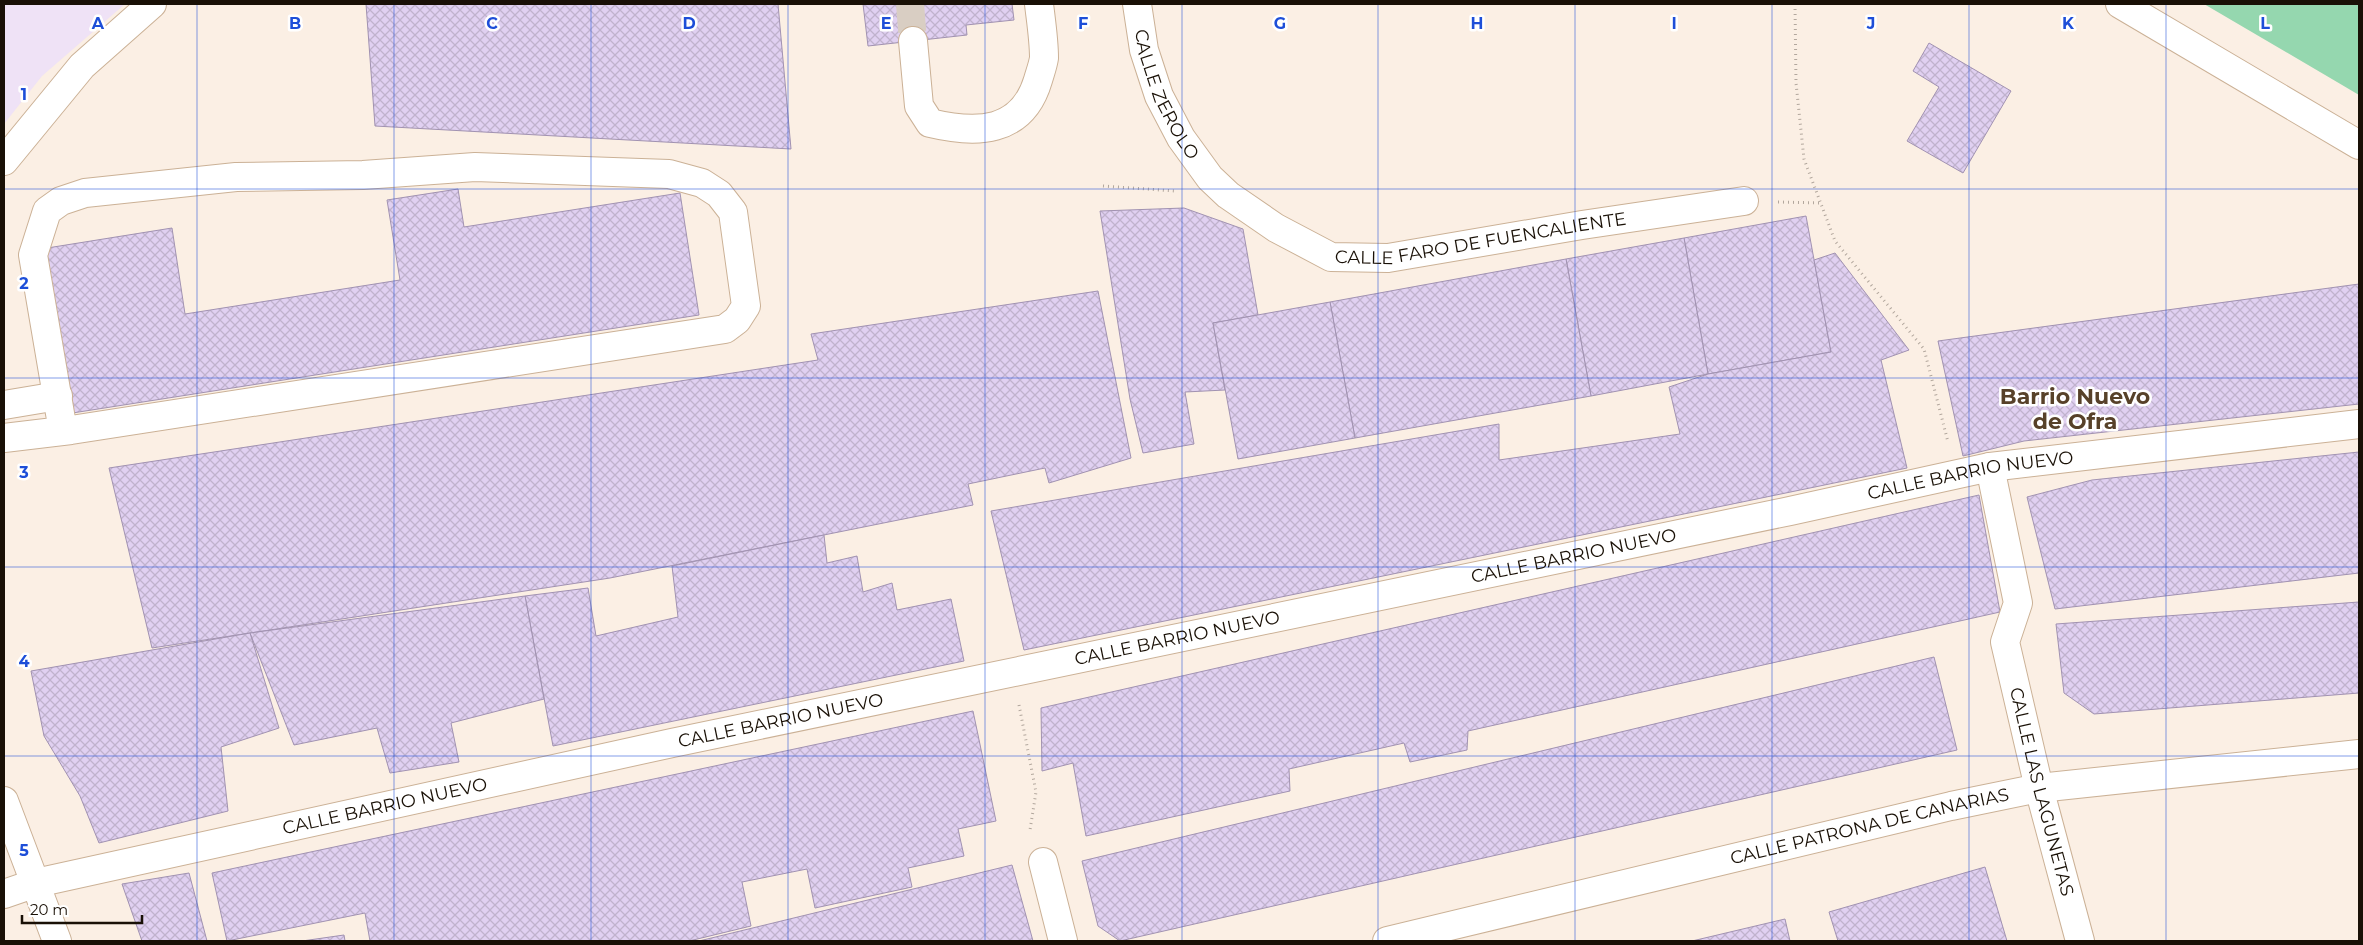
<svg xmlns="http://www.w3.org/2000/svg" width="2363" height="945" font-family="Montserrat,sans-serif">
<defs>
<pattern id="building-cross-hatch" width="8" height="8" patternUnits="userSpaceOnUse" patternTransform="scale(1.25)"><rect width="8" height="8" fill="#e0d0f1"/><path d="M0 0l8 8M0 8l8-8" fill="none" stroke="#c0b2cd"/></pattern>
</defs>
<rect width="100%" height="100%" fill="#fbefe4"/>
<path fill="#efe2f6" d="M 4,4 L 125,4 L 42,76 L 4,124 Z"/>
<path fill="#95d7af" d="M 2204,4 L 2359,4 L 2359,95 L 2337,82 Z"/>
<g fill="url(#building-cross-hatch)" stroke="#a192b1">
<path d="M 366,4 L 778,4 L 791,149 L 375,126 Z"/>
<path d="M 863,4 L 1012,4 L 1014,20 L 966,25 L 967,35 L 868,46 Z"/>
<path d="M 1929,43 L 2011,91 L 1963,173 L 1907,141 L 1939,87 L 1913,71 Z"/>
<path d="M 458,189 L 464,227 L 680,193 L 699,315 L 66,414 L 41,249 L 172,228 L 185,314 L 400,280 L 387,200 Z"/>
<path d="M 1184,208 L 1243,229 L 1258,315 L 1213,323 L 1225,390 L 1185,392 L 1194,444 L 1143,453 L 1130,399 L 1100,211 Z"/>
<path d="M 1806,216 L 1831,352 L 1708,374 L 1684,238 Z"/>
<path d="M 1684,238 L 1708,374 L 1591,396 L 1566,259 Z"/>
<path d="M 1835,253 L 1909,350 L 1881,360 L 1907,468 L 1024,650 L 991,511 L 1499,424 L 1499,460 L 1680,434 L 1669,387 L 1708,374 L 1831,352 L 1814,260 Z"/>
<path d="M 1566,259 L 1591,396 L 1355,438 L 1330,302 Z"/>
<path d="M 2359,284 L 2359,404 L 2024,441 L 1963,456 L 1938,341 Z"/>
<path d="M 1098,291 L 1131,458 L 1049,483 L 1045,468 L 968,484 L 973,505 L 610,578 L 152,648 L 109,468 L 818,360 L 811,334 Z"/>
<path d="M 1330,302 L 1355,438 L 1238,459 L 1213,323 Z"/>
<path d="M 2359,452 L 2359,573 L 2055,609 L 2027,497 L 2092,480 Z"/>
<path d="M 1979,495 L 2000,612 L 1468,731 L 1467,750 L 1410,762 L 1404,743 L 1289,769 L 1290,791 L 1086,836 L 1073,763 L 1042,771 L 1041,708 Z"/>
<path d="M 824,535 L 827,563 L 857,556 L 863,592 L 892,583 L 897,610 L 951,599 L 964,661 L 553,746 L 525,596 L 588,588 L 596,636 L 678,617 L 672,566 Z"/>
<path d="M 525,596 L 544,699 L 451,723 L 459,762 L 390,773 L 377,728 L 294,745 L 250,633 Z"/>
<path d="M 2359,602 L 2359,693 L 2094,714 L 2064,693 L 2056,624 Z"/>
<path d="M 250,633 L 279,728 L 221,747 L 228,811 L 99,843 L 80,796 L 44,736 L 31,671 Z"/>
<path d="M 1934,657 L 1957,750 L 1120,941 L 1098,926 L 1082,861 Z"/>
<path d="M 973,711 L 996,821 L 958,829 L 964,856 L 908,868 L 912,887 L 815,908 L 807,869 L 742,882 L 751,926 L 689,941 L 370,941 L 365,913 L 227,941 L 212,873 Z"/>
<path d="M 1012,865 L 1033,941 L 699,941 Z"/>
<path d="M 1985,867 L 2007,941 L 1838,941 L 1829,912 Z"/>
<path d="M 189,873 L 207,941 L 142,941 L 122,884 Z"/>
<path d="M 1785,919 L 1790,941 L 1692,941 Z"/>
<path d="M 344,935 L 345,941 L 302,941 Z"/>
</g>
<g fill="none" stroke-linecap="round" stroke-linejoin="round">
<path stroke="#d9cec3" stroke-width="28" stroke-dasharray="28 14" stroke-linecap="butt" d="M 910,4 L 913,41"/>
<g stroke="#cbb196" stroke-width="30">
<g id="minor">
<path id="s1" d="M 1137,4 L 1144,50 L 1159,96 L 1181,138 L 1210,178 L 1228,195 L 1276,228 L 1331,257 L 1388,258 L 1582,225 L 1744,201"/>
<path d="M 2120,4 L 2359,145"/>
<path d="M 913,41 L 919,106 L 930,123 C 976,134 1022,134 1038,80 C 1040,73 1043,65 1044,58 C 1044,40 1041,21 1039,4"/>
<path d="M 4,161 L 82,66 L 152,4"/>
<path d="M 4,405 L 58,396"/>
<path d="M 4,438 L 71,430 L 725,329 L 737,320 L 746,306 L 733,212 L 719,194 L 702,183 L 669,174 L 475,167 L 363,175 L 236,177 L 85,193 L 61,201 L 47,211 L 33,255 L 63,431"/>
<path id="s2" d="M 1990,467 L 2018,603 L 2005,642 L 2039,788 L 2080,941"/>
<path d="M 4,801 L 57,941"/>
<path d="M 1043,862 L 1063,941"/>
<path id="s3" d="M 4,894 L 36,883 L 672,743 L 1790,511 L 1990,467 L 2359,424"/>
<path id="s4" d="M 1387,941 L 1951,806 L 2039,788 L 2359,754"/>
</g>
</g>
<g stroke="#b2a79d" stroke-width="3" stroke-dasharray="1 4" stroke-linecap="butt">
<path d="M 1795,4 L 1796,83 L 1804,159 L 1835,241 L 1924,349 L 1948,442"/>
<path d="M 1103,186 L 1175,191"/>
<path d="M 1778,202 L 1820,203"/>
<path d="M 1019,705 L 1036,792 L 1030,830"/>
</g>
<use href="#minor" stroke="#fff" stroke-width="28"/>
</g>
<path fill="none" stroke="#1d4ed8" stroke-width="1" stroke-opacity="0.55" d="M 197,4 L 197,941M 394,4 L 394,941M 591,4 L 591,941M 788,4 L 788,941M 985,4 L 985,941M 1182,4 L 1182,941M 1378,4 L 1378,941M 1575,4 L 1575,941M 1772,4 L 1772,941M 1969,4 L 1969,941M 2166,4 L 2166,941M 4,189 L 2359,189M 4,378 L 2359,378M 4,567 L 2359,567M 4,756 L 2359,756"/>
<g text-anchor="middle" stroke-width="5" stroke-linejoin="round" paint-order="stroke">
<g font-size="18" fill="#191006" stroke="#fff">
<text dy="6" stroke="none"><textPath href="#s1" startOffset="96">CALLE ZEROLO</textPath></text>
<text dy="6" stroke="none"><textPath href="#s1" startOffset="488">CALLE FARO DE FUENCALIENTE</textPath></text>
<text dy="6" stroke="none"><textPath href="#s3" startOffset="2011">CALLE BARRIO NUEVO</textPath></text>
<text dy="6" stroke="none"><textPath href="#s3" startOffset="1606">CALLE BARRIO NUEVO</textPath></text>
<text dy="6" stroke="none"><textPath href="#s3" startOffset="1201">CALLE BARRIO NUEVO</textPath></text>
<text dy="6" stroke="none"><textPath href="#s3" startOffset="796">CALLE BARRIO NUEVO</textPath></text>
<text dy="6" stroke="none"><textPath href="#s2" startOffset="334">CALLE LAS LAGUNETAS</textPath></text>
<text dy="6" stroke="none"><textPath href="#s3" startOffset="391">CALLE BARRIO NUEVO</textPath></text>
<text dy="6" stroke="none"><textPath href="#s4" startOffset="496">CALLE PATRONA DE CANARIAS</textPath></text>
</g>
<g font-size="22" font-weight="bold" fill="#574129" stroke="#fff">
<text x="2075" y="404">Barrio Nuevo<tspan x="2075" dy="25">de Ofra</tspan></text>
</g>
</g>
<g font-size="16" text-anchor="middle" font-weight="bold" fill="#1d4ed8" stroke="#fff" stroke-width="5" stroke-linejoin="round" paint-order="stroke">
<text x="98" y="29">A</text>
<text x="295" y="29">B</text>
<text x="492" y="29">C</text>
<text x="689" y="29">D</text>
<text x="886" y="29">E</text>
<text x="1083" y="29">F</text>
<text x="1280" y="29">G</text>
<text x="1477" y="29">H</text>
<text x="1674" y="29">I</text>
<text x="1871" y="29">J</text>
<text x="2068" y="29">K</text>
<text x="2265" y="29">L</text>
<text x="24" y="100">1</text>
<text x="24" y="289">2</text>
<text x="24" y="478">3</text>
<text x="24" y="667">4</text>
<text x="24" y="856">5</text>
</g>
<rect width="2363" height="945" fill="none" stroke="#191006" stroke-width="10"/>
<path d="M22 915v8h120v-8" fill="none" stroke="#191006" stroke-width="2.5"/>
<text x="30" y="915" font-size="15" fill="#191006" stroke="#ffffff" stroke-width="4" paint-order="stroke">20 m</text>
</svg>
